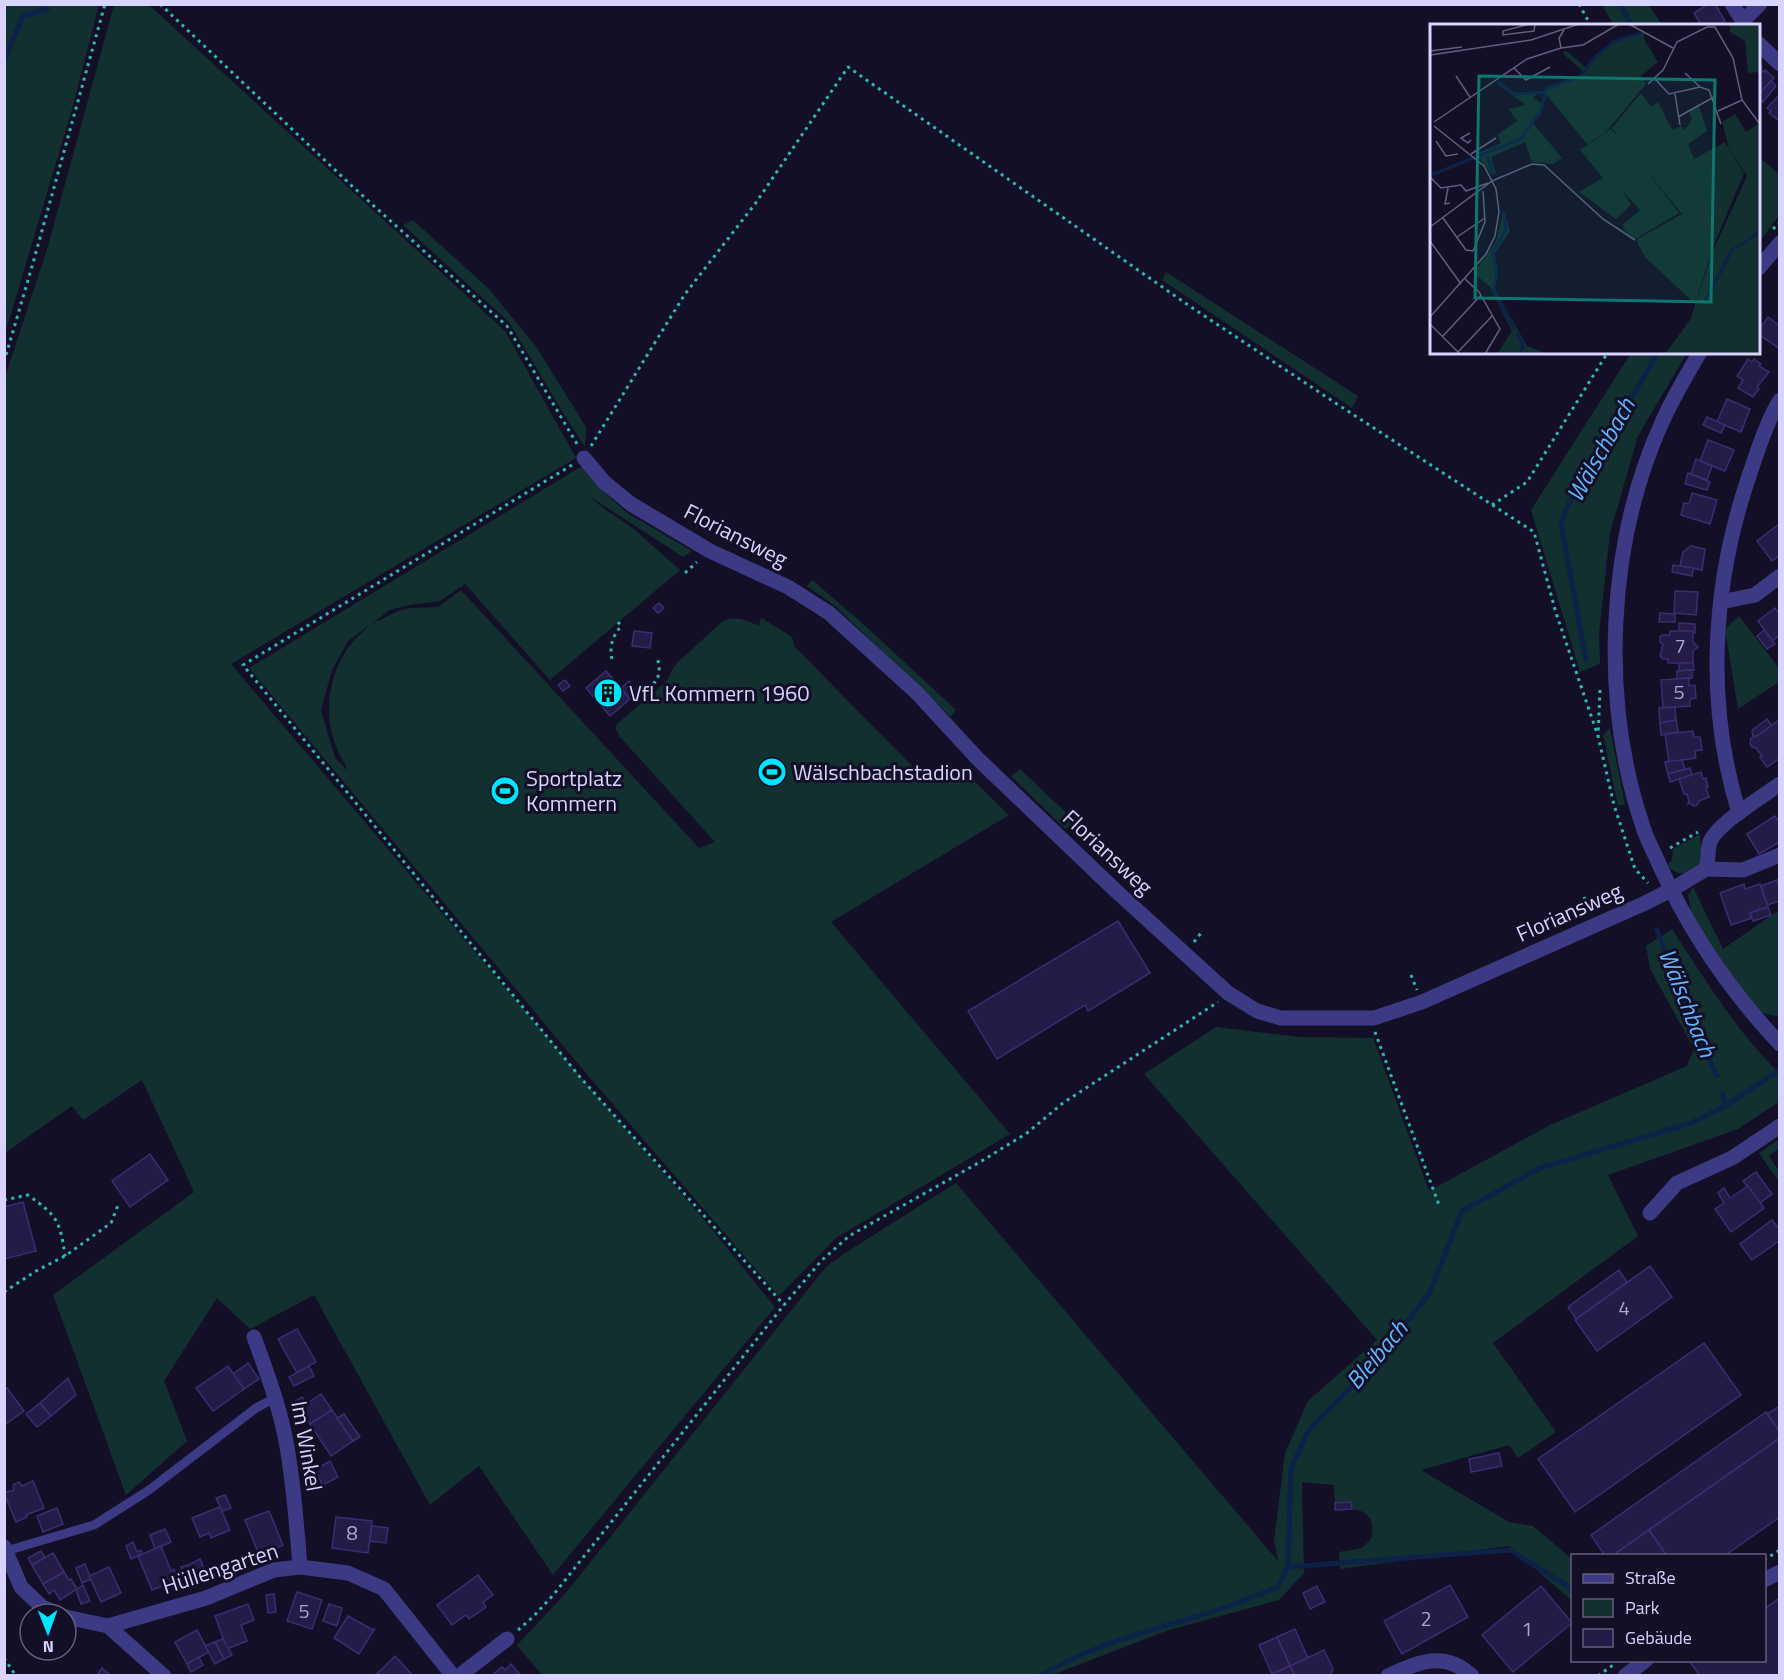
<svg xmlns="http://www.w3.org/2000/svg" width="1784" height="1680" font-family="'Titillium Web',sans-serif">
<rect width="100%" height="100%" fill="#130f26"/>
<g fill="#12302f" fill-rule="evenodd">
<path d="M 4,5 L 99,5 L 72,109 L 5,334 Z"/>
<path d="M 114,5 L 149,5 L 505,331 L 576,458 L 231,664 L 598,1097 L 701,1216 L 775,1307 L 553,1575 L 479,1466 L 430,1505 L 314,1295 L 250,1329 L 217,1298 L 164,1381 L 187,1441 L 126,1495 L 53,1295 L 194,1192 L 142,1080 L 83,1120 L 72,1106 L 5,1153 L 5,377 L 48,246 Z"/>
<path d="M 1602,5 L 1649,5 L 1662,25 L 1614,25 Z"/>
<path d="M 1759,157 L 1779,174 L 1779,216 L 1759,242 Z"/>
<path d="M 413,220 L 488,288 L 535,345 L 586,427 L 585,447 L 568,421 L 509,322 L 403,225 Z"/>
<path d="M 1166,272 L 1358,396 L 1352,408 L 1162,280 Z"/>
<path d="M 1631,353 L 1687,353 L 1638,436 L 1610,533 L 1599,633 L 1600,664 L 1580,672 L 1531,510 Z"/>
<path d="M 582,466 L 604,492 L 626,512 L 692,551 L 683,557 L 589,496 L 603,508 L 635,530 L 680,570 L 550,680 L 465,584 L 440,601 L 410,605 L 389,610 L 372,624 L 398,611 L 410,608 L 438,607 L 461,590 L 699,848 L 715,842 L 620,737 L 616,729 L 616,725 L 667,681 L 673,668 L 679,661 L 722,622 C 734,615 746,620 759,626 L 761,618 L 791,636 L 795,647 L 921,775 L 971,778 L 1009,815 L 831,922 L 1010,1134 L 836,1238 L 779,1296 L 584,1071 L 249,668 ZM 368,626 C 361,634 352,641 346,651 C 329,677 324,712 334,741 C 337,752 344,761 348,771 L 335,758 L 321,710 L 332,670 L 348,641 Z"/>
<path d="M 812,580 L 860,621 L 956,710 L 951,717 L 835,606 L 807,586 Z"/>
<path d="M 1739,616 L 1779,668 L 1779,682 L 1738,709 L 1725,629 Z"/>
<path d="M 1610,728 L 1625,804 L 1618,806 L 1603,735 Z"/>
<path d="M 1020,769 L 1077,823 L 1065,829 L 1011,776 Z"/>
<path d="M 1700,834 L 1702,862 L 1699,866 L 1685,873 L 1678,873 L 1669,868 L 1668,864 L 1672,860 L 1673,849 Z"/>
<path d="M 1693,887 L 1723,949 L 1779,910 L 1779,1017 L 1759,1012 L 1743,994 L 1705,937 L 1691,911 L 1688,895 Z"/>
<path d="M 1672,929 C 1705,979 1736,1031 1779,1073 L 1779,1102 L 1738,1129 L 1608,1175 L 1638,1236 L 1493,1343 L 1556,1432 L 1518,1458 L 1509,1445 L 1421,1470 L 1509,1522 L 1533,1526 L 1572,1559 L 1572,1601 L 1509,1546 L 1340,1569 L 1339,1552 L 1362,1548 L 1371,1539 C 1375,1522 1370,1511 1352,1509 L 1351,1502 L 1335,1503 L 1334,1485 L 1302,1482 L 1304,1573 L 1279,1600 L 1169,1630 L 1052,1675 L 542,1675 L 517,1645 L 564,1595 L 826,1267 L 845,1253 L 956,1183 L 1278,1561 L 1274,1541 L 1285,1453 L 1308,1401 L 1377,1340 L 1144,1074 L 1216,1027 L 1300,1037 L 1373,1038 L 1429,1191 L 1550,1125 L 1687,1066 L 1694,1049 L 1650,969 L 1646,946 Z"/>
<path d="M 1779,1139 L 1779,1149 L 1769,1156 L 1779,1171 L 1779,1182 L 1759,1153 Z"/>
</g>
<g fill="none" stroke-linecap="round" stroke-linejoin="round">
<g stroke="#0c2248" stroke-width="5">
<path d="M 1620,4 L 1632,26"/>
<path d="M 4,60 L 23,16 L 47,9"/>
<path d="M 1586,659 L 1561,524 C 1572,490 1591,462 1610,431 C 1627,405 1643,379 1658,352"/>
<path d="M 1657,930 L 1682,999 L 1717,1076"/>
<path d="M 1723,1094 L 1725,1106"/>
<path d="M 1288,1567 L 1510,1550 L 1572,1589"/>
<path d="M 1040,1676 C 1092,1644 1150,1631 1208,1613 C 1231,1606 1254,1596 1277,1588 L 1288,1567 L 1291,1469 L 1308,1431 L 1369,1369 L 1429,1294 L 1462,1211 L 1540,1168 L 1691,1123 L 1725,1106 L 1780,1070"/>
</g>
</g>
<g fill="#241b47" stroke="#3b2d73" stroke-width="1.5">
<path d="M 1708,4 L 1715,4 L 1725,21 L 1717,26 L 1702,26 L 1694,13 Z"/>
<path d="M 1758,64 L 1762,67 L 1761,69 L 1764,72 L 1765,70 L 1774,78 L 1758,95 Z"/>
<path d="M 1771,81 L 1776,86 L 1763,102 L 1758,98 L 1758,95 Z"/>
<path d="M 1780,94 L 1780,121 L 1779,121 L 1769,113 L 1771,111 L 1767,108 Z"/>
<path d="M 1768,317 L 1780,326 L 1780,349 L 1758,334 L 1758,331 Z"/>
<path d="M 1748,359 L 1752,362 L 1754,359 L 1761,364 L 1759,366 L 1769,372 L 1757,387 L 1759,389 L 1753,397 L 1738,388 L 1743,380 L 1737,376 Z"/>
<path d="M 1727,399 L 1750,409 L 1741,432 L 1717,422 Z"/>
<path d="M 1707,417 L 1725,425 L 1721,433 L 1703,425 Z"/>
<path d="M 1708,440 L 1734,450 L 1725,471 L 1700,461 Z"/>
<path d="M 1696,459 L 1712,466 L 1707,480 L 1691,474 Z"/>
<path d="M 1688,473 L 1710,482 L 1707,490 L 1685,484 Z"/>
<path d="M 1692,493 L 1717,500 L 1710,524 L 1681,515 L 1684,503 L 1689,504 Z"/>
<path d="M 1778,525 L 1780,527 L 1780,555 L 1772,561 L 1757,541 Z"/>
<path d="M 1691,546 L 1705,549 L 1702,570 L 1680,566 L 1683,552 Z"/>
<path d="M 1673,565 L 1693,568 L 1692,576 L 1672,572 Z"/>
<path d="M 1675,591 L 1698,592 L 1696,615 L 1674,613 Z"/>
<path d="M 659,603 L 664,608 L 658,613 L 653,608 Z"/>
<path d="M 1775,608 L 1780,614 L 1780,635 L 1772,641 L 1758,621 Z"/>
<path d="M 1660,613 L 1675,614 L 1675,622 L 1659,622 Z"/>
<path d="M 1679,623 L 1695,624 L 1695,633 L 1679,631 Z"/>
<path d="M 1764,630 L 1775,644 L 1767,649 L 1757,636 Z"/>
<path d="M 634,631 L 652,633 L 650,648 L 632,646 Z"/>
<path d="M 1670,631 L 1693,631 L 1693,642 L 1698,647 L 1693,651 L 1693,663 L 1668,663 L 1668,659 L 1663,659 L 1660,656 L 1663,644 L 1660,642 L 1660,637 L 1663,635 L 1670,635 Z"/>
<path d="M 1693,661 L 1694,670 L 1679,671 L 1679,663 L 1693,663 Z"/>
<path d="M 1692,670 L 1692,678 L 1677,679 L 1677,671 Z"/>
<path d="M 606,671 L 630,699 L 610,716 L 586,688 Z"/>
<path d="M 1689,678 L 1689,686 L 1695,685 L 1696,698 L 1690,699 L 1690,706 L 1663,708 L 1661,680 Z"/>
<path d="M 565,680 L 570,686 L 563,691 L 558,685 Z"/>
<path d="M 629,681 L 638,692 L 630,699 L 621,688 Z"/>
<path d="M 1675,707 L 1676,720 L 1660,723 L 1659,708 Z"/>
<path d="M 1767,719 L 1772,726 L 1757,736 L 1753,736 L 1752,730 Z"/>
<path d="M 1676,720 L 1678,732 L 1661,735 L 1660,723 Z"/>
<path d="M 1779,720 L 1780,758 L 1767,767 L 1760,757 L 1762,756 L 1756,748 L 1752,747 L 1750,744 L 1751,738 L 1757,736 Z"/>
<path d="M 1693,731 L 1694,737 L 1700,737 L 1702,750 L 1695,751 L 1696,758 L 1669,762 L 1665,734 Z"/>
<path d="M 1682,760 L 1685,769 L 1668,774 L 1665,762 Z"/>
<path d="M 1690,768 L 1692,775 L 1670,782 L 1668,774 Z"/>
<path d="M 1701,772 L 1703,779 L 1706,778 L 1708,787 L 1706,788 L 1709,797 L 1699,801 L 1697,805 L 1693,806 L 1690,803 L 1687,804 L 1689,802 L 1687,794 L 1684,794 L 1679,779 Z"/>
<path d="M 1775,816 L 1780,823 L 1780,842 L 1759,854 L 1747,834 Z"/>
<path d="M 1777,880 L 1780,889 L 1780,901 L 1767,905 L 1761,886 Z"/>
<path d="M 1744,884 L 1745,889 L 1760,884 L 1768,907 L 1750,913 L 1752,918 L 1731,925 L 1720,893 Z"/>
<path d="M 1768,907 L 1771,915 L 1753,921 L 1750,913 Z"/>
<path d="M 1118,921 L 1150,973 L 1088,1011 L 1085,1005 L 997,1059 L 968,1011 Z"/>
<path d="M 150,1154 L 168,1180 L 130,1207 L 112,1181 Z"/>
<path d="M 1756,1172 L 1772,1194 L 1760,1203 L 1743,1181 Z"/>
<path d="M 1748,1186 L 1764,1208 L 1731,1232 L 1715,1209 L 1724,1203 L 1718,1193 L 1724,1188 L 1730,1198 Z"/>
<path d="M 23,1202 L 36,1251 L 4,1259 L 4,1207 Z"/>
<path d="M 1772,1220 L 1780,1230 L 1780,1240 L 1752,1260 L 1740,1244 Z"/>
<path d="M 1650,1266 L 1672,1297 L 1597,1351 L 1575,1320 Z"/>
<path d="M 1619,1270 L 1627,1282 L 1576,1319 L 1568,1307 Z"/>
<path d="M 297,1329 L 316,1362 L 297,1373 L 278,1339 Z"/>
<path d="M 1704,1343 L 1741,1395 L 1575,1512 L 1538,1459 Z"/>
<path d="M 248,1363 L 259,1379 L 244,1389 L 233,1374 Z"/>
<path d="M 228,1366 L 244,1389 L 213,1411 L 196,1388 Z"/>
<path d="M 309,1366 L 314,1376 L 294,1386 L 289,1377 Z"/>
<path d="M 68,1378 L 76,1395 L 51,1416 L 40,1403 Z"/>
<path d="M 7,1388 L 24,1411 L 4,1425 L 4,1389 Z"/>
<path d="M 321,1394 L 332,1410 L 310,1424 L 306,1418 L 302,1421 L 296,1411 Z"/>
<path d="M 302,1397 L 307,1404 L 296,1411 L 291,1404 Z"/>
<path d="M 40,1403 L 51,1416 L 37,1427 L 26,1414 Z"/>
<path d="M 1780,1406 L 1780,1432 L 1767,1414 Z"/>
<path d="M 332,1410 L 353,1441 L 331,1456 L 310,1424 Z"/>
<path d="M 1766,1412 L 1780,1432 L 1780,1438 L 1616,1553 L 1613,1556 L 1605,1556 L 1591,1535 Z"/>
<path d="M 344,1414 L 360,1437 L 353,1441 L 337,1418 Z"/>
<path d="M 1780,1438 L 1780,1517 L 1724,1556 L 1667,1556 L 1649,1530 Z"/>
<path d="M 1499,1453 L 1502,1466 L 1471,1472 L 1469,1459 Z"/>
<path d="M 330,1461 L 338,1477 L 323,1485 L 314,1470 Z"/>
<path d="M 33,1481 L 44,1508 L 26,1515 L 27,1517 L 16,1522 L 4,1493 L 14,1490 L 13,1485 L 19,1482 L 22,1486 Z"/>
<path d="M 225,1495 L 231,1508 L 222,1511 L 216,1498 Z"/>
<path d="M 1351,1502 L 1352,1509 L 1335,1510 L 1335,1503 Z"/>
<path d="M 220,1507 L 230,1530 L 211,1538 L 209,1533 L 200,1537 L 192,1518 Z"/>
<path d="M 57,1508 L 63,1524 L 43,1532 L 37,1516 Z"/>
<path d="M 269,1511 L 283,1545 L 259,1555 L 245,1520 Z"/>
<path d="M 336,1517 L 372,1521 L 368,1553 L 332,1548 Z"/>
<path d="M 372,1526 L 388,1528 L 386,1543 L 370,1541 Z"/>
<path d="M 165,1529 L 171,1542 L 155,1549 L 150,1535 Z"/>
<path d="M 1649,1530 L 1667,1556 L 1618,1556 L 1616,1553 Z"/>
<path d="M 133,1542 L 137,1552 L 141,1550 L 142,1554 L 131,1559 L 126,1546 Z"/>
<path d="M 161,1546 L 171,1571 L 174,1569 L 178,1580 L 152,1590 L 138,1556 Z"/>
<path d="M 41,1551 L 45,1557 L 32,1565 L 28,1558 Z"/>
<path d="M 53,1553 L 64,1572 L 43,1584 L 32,1565 Z"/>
<path d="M 200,1559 L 208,1578 L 195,1583 L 188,1565 Z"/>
<path d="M 85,1564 L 91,1579 L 82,1583 L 76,1568 Z"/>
<path d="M 188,1565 L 195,1583 L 189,1586 L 181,1567 Z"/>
<path d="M 109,1567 L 121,1593 L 101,1602 L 89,1576 Z"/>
<path d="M 64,1572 L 69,1580 L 71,1579 L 77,1589 L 60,1600 L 54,1590 L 49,1594 L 43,1584 Z"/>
<path d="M 478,1575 L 493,1595 L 483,1602 L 486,1607 L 469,1619 L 466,1615 L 452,1625 L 437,1605 Z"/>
<path d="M 83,1585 L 90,1601 L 81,1604 L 76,1590 Z"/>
<path d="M 1450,1585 L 1468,1617 L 1402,1654 L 1384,1621 Z"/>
<path d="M 1317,1586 L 1325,1602 L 1310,1609 L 1303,1593 Z"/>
<path d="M 1541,1586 L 1572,1623 L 1513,1672 L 1482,1635 Z"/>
<path d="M 297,1592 L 322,1600 L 312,1629 L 287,1621 Z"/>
<path d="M 274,1594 L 276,1612 L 268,1613 L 266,1595 Z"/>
<path d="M 1780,1598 L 1780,1673 L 1776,1676 L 1700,1676 L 1690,1662 L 1691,1660 L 1764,1660 L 1764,1609 Z"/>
<path d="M 248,1604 L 254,1620 L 241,1625 L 247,1641 L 227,1649 L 215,1616 Z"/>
<path d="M 329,1604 L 342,1608 L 337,1626 L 323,1621 Z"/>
<path d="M 348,1616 L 373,1630 L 375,1628 L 359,1654 L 334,1638 Z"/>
<path d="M 1295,1629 L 1308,1658 L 1290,1666 L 1277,1637 Z"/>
<path d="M 197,1630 L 209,1652 L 187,1664 L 175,1642 Z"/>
<path d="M 1277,1637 L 1290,1666 L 1272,1674 L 1259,1645 Z"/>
<path d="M 223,1639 L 232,1655 L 224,1659 L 215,1642 Z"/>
<path d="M 215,1642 L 224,1659 L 215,1664 L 205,1646 Z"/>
<path d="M 1324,1650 L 1333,1669 L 1330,1676 L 1295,1676 L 1290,1666 Z"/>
<path d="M 395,1656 L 413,1676 L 375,1676 Z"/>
<path d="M 199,1657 L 203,1665 L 191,1672 L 187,1664 Z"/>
<path d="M 511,1664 L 521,1676 L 491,1676 L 502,1667 L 505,1670 Z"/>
<path d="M 1290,1666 L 1295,1676 L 1269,1676 L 1272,1674 Z"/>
<path d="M 102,1668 L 111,1676 L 96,1676 Z"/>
</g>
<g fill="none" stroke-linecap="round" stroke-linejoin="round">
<g stroke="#2fb8b0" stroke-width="3" stroke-dasharray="3 4.5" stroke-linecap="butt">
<path d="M 160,4 L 353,187 L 507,326 L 577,444"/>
<path d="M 1579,4 L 1591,26"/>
<path d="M 1773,229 L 1780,222"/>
<path d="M 4,362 L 33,263 L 105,4"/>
<path d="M 591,446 L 685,294 L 755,204 L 848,67 L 1188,305 L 1340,406 L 1534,532 L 1556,613 L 1598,736"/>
<path d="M 572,465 L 243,665 L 580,1077 L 784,1305"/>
<path d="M 1492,505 L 1527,482 L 1608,352"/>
<path d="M 685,573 L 697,562"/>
<path d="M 612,659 C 609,646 613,636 621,626 L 618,622"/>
<path d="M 1600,690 L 1598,736 L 1614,805 L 1635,869 L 1648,883"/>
<path d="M 636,698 C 653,685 664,680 657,657"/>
<path d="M 1670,848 L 1698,832"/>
<path d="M 1584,897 L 1590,911"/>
<path d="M 1194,942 L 1201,933"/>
<path d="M 1411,975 L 1417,990"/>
<path d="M 1375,1032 L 1439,1205"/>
<path d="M 4,1200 L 28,1195 C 57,1216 60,1220 65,1256"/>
<path d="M 4,1292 L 36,1271 L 65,1256 L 111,1223 L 118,1205"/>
<path d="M 1764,1560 L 1780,1550"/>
<path d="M 518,1630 L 534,1616 L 554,1594 L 784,1305 L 822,1260 L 849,1236 L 980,1162 L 1027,1133 L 1063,1103 L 1218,1002"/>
<path d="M 4,1658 L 16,1676"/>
<path d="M 1598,1676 L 1613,1665"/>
</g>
<path stroke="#3d3a85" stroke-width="9" d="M 6,1551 L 94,1525 L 149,1490 L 256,1408 L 275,1398"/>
<g stroke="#3d3a85" stroke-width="15">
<path d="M 1732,4 L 1746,26"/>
<path d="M 1743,21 L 1760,4"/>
<path d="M 1758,43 L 1780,64"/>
<path d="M 584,458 L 604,482 L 631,504 L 710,551 L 788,587 L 829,613 L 917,693 L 978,759 L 1115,890 L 1228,993 L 1257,1011 L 1281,1018 L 1374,1018 L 1422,1002 L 1643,904 L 1671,890 L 1706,869 C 1709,860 1707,850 1710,842 C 1717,824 1763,796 1780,784"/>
<path d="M 1721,602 L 1755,595 L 1780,576"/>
<path d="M 1739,813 C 1705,703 1712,585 1749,476 C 1758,450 1766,423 1780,400"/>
<path d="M 1706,869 L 1743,870 L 1780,855"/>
<path d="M 1650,1213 L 1677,1183 L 1732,1158 L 1780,1126"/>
<path d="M 254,1337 C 267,1373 281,1410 287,1447 C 294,1487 297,1527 300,1567"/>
<path d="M 4,1547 L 21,1587 L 42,1607 L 59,1614"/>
<path d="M 66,1617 L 108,1626 L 206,1598 L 274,1570 L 300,1567 L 348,1573 L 384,1589 L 453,1676"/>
<path d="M 108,1626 L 164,1676"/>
<path d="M 459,1676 L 507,1639"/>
<path d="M 1388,1676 C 1417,1662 1445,1650 1472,1676"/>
</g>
<g stroke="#3d3a85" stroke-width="15">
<path d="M 1758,269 L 1780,243"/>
<path d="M 1700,352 C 1687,374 1674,396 1663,420 C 1607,542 1600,700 1643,827 C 1647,840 1654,852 1659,864 C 1689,931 1730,991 1780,1044"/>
<path d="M 1764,1580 L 1780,1572"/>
<path d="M 1625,1676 L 1646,1660"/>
</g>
</g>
<defs>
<g id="building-disc" transform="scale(1.5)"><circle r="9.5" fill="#00e5ff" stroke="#130f26"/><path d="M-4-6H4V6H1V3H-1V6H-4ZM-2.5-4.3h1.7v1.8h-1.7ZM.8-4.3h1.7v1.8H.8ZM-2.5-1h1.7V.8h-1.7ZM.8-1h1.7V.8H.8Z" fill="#111"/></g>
<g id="stadium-disc" transform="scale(1.5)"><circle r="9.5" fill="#00e5ff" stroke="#130f26"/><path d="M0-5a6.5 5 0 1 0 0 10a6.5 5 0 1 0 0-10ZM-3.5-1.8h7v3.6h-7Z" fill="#111"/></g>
</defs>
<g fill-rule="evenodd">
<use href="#building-disc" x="608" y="693"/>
<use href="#stadium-disc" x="772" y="772"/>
<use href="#stadium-disc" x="505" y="791"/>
</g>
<g text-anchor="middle" stroke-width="6" stroke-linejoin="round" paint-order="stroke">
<g font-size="20" fill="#aca6d1">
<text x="1680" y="653">7</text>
<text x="1679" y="699">5</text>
<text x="1624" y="1315">4</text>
<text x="352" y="1540">8</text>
<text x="304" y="1618">5</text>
<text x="1426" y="1626">2</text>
<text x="1527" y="1636">1</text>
</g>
<g font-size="22" fill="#d9d4ff" stroke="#130f26">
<text transform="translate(736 535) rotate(27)" y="8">Floriansweg</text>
<text transform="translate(1108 852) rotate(43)" y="8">Floriansweg</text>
<text transform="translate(1569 912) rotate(-24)" y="8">Floriansweg</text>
<text transform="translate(307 1446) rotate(80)" y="8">Im Winkel</text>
<text transform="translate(220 1568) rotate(-18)" y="8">Hüllengarten</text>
</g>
<g font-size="22" fill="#d9d4ff" stroke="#130f26" text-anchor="start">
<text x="629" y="701">VfL Kommern 1960</text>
<text x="793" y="780">Wälschbachstadion</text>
<text x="526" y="786">Sportplatz<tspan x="526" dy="25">Kommern</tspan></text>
</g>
<g font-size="24" font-style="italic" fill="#62b6ff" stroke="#130f26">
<text transform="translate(1601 450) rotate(-61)" y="8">Wälschbach</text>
<text transform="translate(1687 1003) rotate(68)" y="8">Wälschbach</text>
<text transform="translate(1377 1355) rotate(-50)" y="8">Bleibach</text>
</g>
</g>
<g transform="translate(1430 24)">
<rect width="330" height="330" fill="#130f26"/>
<path d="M 300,0 L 330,0 L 330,48 L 318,49 L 315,17 L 300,8 ZM 214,8 L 214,15 L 228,38 L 211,52 L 216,60 L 175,109 L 157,120 L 116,70 L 111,90 L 102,98 L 132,134 L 123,140 L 102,138 L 95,118 L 61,133 L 66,149 L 62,151 L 46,130 L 71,119 L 67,111 L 87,97 L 79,85 L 96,81 L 66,59 L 70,57 L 85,70 L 108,68 L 103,74 L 112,79 L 116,64 L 147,54 L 153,47 L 132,29 L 137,27 L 155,43 L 182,17 ZM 211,69 L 221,83 L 228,78 L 242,106 L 251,102 L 255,106 L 262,95 L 259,87 L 268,80 L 277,107 L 258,120 L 264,135 L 295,118 L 314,149 L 283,223 L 265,280 L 215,233 L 206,216 L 252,190 L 212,141 L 249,189 L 205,215 L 191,204 L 196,205 L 192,201 L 210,186 L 191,165 L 201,181 L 186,195 L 149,168 L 173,154 L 150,126 L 181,105 L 190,115 L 182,104 ZM 305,90 L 316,108 L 330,99 L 330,330 L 235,330 L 260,296 L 283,227 L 317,152 L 299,124 L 292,98 ZM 74,186 L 80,207 L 65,229 L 65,265 L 97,322 L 118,330 L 67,330 L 82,307 L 60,263 L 44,249 L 66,217 Z" fill="#12302f"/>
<path fill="none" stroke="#0c2248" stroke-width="3" d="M 68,59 L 85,70 L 114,68M 57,132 L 64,151M 1,151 L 91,115 L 111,86 L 116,65 L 151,52 L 164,34 L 184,17 L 212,9M 73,187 L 76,205 L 63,228 L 67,251 L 63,265 L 85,305M 275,277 L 302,226 L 330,208M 87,309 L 93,322 L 89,330"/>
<path fill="none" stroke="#625e7d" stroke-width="1.5" d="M 100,0 L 73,7 L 73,11 L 104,7 L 105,0M 199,0 L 243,24M 131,24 L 153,21 L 189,0M 131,24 L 129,14 L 134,6M 0,27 L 32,23M 0,31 L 101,16 L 149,0M 84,44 L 96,56 L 120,43M 255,49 L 270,63M 26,52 L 40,73M 225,55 L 239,70 L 270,63 L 279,66 L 291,100M 218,60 L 233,46 L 247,18 L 277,3 L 285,3 L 303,34 L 312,76 L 329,99M 245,70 L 250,101M 288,87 L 312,76M 248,93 L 284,73M 4,98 L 97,35 L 131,24M 40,109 L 31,114 L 38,119 L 41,116M 6,117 L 16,132 L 28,130M 41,130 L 66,114M 0,153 L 11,164 L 31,161 L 36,167 L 58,159M 18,164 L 15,180 L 20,179M 13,194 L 36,226 L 43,227 L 55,198 L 53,167M 0,203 L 62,157 L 102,140 L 114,141 L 173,195 L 205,216M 27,213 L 55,194M 0,217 L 31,260M 35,255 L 49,268 L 70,305 L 55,330M 0,293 L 56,230 L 65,212 L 69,188 L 66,165 L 54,142 L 4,102M 0,300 L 30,330M 13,312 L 51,271M 28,328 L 63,291"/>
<path fill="#0f766e" fill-opacity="0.15" stroke="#0f766e" stroke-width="3" d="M 49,52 L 285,56 L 281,278 L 45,274 Z"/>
<rect width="330" height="330" fill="none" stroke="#d9d4ff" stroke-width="3"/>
</g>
<rect width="1784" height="1680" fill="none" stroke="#d9d4ff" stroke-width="12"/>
<rect x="1571" y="1554" width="195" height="108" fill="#130f26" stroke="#625e7d" stroke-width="1.5"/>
<rect x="1583" y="1574" width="30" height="9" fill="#3d3a85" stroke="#625e7d" stroke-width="1.5"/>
<text x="1625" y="1584" font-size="18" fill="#d9d4ff">Straße</text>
<rect x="1583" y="1599" width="30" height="18" fill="#12302f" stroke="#625e7d" stroke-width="1.5"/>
<text x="1625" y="1614" font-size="18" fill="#d9d4ff">Park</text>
<rect x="1583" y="1629" width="30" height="18" fill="#241b47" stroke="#625e7d" stroke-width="1.5"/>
<text x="1625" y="1644" font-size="18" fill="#d9d4ff">Gebäude</text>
<g transform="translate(48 1632) rotate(179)"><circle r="28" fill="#130f26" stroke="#625e7d" stroke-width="1.5"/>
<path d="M0-4.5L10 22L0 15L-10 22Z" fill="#00e5ff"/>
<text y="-9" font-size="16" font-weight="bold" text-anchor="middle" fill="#d9d4ff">N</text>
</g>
</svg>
